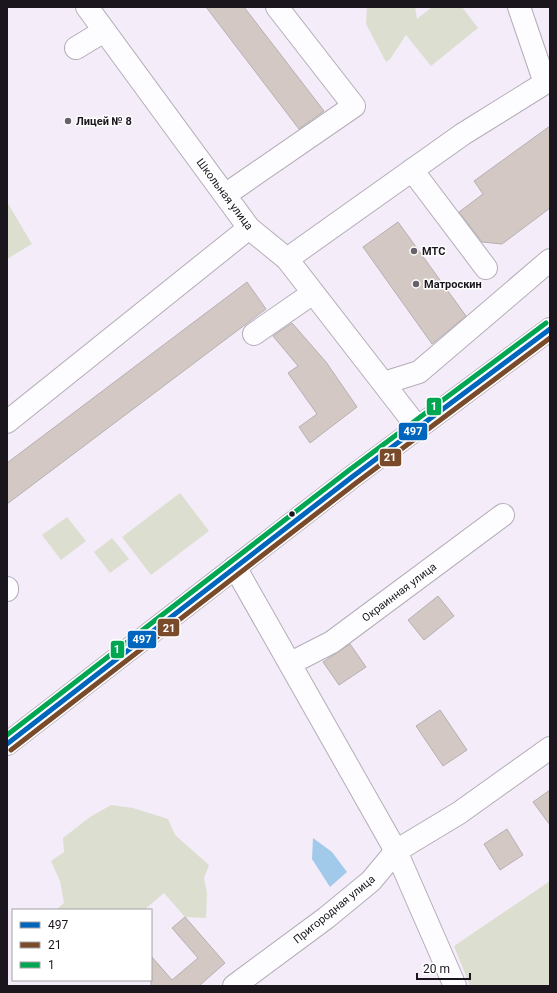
<svg xmlns="http://www.w3.org/2000/svg" width="557" height="993" font-family="Roboto,sans-serif">
<rect width="100%" height="100%" fill="#f4ecf9"/>
<g fill="#dcdfcf">
<path d="M 367,7 L 415,7 L 417,19 L 432,7 L 462,7 L 478,28 L 431,66 L 406,35 L 390,59 L 386,62 L 366,24 Z"/>
<path d="M 7,202 L 32,244 L 7,259 Z"/>
<path d="M 180,493 L 209,531 L 151,575 L 122,537 Z"/>
<path d="M 67,517 L 86,541 L 61,560 L 42,535 Z"/>
<path d="M 112,538 L 129,559 L 110,573 L 94,552 Z"/>
<path d="M 111,805 L 133,808 L 168,819 L 175,835 L 209,865 L 204,878 L 207,893 L 206,918 L 185,917 L 164,893 L 144,910 L 56,910 L 64,903 L 60,881 L 51,861 L 64,852 L 63,838 L 90,817 Z"/>
<path d="M 550,881 L 550,986 L 470,986 L 454,946 Z"/>
</g>
<path fill="#a1caea" d="M 313,838 L 332,852 L 347,872 L 330,887 L 312,859 Z"/>
<g fill="#d3c8c3" stroke="#b6b0b1">
<path d="M 206,7 L 244,7 L 324,111 L 299,129 Z"/>
<path d="M 550,126 L 550,208 L 502,244 L 482,242 L 459,212 L 483,194 L 474,181 Z"/>
<path d="M 398,222 L 466,316 L 432,344 L 363,247 Z"/>
<path d="M 247,282 L 266,309 L 7,504 L 7,463 Z"/>
<path d="M 292,323 L 326,362 L 357,407 L 310,443 L 299,427 L 317,414 L 288,373 L 298,366 L 273,336 Z"/>
<path d="M 438,596 L 454,616 L 424,640 L 408,620 Z"/>
<path d="M 350,644 L 366,667 L 339,685 L 323,662 Z"/>
<path d="M 440,710 L 467,750 L 443,766 L 416,726 Z"/>
<path d="M 550,790 L 550,825 L 533,802 Z"/>
<path d="M 507,829 L 523,855 L 500,870 L 484,844 Z"/>
<path d="M 185,917 L 225,963 L 199,986 L 151,986 L 151,956 L 172,980 L 198,958 L 172,928 Z"/>
</g>
<g fill="none" stroke-linecap="round" stroke-linejoin="round">
<g stroke="#b4adb8" stroke-width="24">
<g id="minor">
<path d="M 87,7 L 249,228 L 287,259 L 418,428"/>
<path d="M 76,48 L 104,31"/>
<path d="M 412,170 L 486,268"/>
<path d="M 225,195 L 354,106 L 277,7"/>
<path d="M 287,259 L 463,134 L 545,83 L 519,7"/>
<path d="M 254,334 L 313,293"/>
<path d="M 384,383 L 419,372 L 550,260"/>
<path d="M 7,422 L 249,228"/>
<path d="M 235,567 L 396,851 L 455,986"/>
<path d="M 7,588 L 7,590"/>
<path d="M 291,663 L 332,642 L 503,515"/>
<path d="M 234,986 L 326,918 L 371,881 L 396,851 L 459,813 L 550,748"/>
</g>
</g>
<g stroke="#b4adb8" stroke-width="24">
<path id="major" d="M 7,744 L 352,477 L 550,329"/>
</g>
<use href="#minor" stroke="#fdfcfe" stroke-width="22"/>
<use href="#major" stroke="#fdfcfe" stroke-width="22"/>
<g stroke="#fff" stroke-width="8">
<path id="bus-1" d="M 7,744 L 352,477 L 550,329"/>
</g>
<g stroke="#fff" stroke-width="8">
<path id="bus-2" d="M 11,750 L 356,483 L 550,338"/>
</g>
<g stroke="#fff" stroke-width="8">
<path id="bus-3" d="M 7,735 L 348,471 L 546,323"/>
</g>
<use href="#bus-1" stroke="#0065bd" stroke-width="5"/>
<use href="#bus-2" stroke="#7a4b2a" stroke-width="5"/>
<use href="#bus-3" stroke="#00a651" stroke-width="5"/>
</g>
<g fill="#67616b" stroke="#fff" stroke-width="1.5">
<circle cx="68" cy="121" r="4"/>
<circle cx="414" cy="251" r="4"/>
<circle cx="416" cy="284" r="4"/>
</g>
<circle fill="#1b161e" stroke="#fff" stroke-width="1.5" cx="292" cy="514" r="3.5"/>
<g text-anchor="middle" stroke-width="3" stroke-linejoin="round" paint-order="stroke">
<g font-size="11" font-weight="bold" fill="#1b161e" stroke="#fff" text-anchor="start">
<text x="76" y="125">Лицей № 8</text>
<text x="422" y="255">МТС</text>
<text x="424" y="288">Матроскин</text>
</g>
<g font-size="11" fill="#1b161e" stroke="#fff">
<text transform="translate(225 194) rotate(53)" y="4">Школьная улица</text>
<text transform="translate(399 592) rotate(-37)" y="4">Окраинная улица</text>
<text transform="translate(334 909) rotate(-39)" y="4">Пригородная улица</text>
</g>
</g>
<g stroke="#fff" stroke-width="1.5">
<rect x="426" y="397" width="16" height="19" rx="4" fill="#00a651"/>
<rect x="398" y="422" width="30" height="19" rx="4" fill="#0065bd"/>
<rect x="379" y="448" width="23" height="19" rx="4" fill="#7a4b2a"/>
<rect x="157" y="618" width="23" height="19" rx="4" fill="#7a4b2a"/>
<rect x="127" y="630" width="30" height="19" rx="4" fill="#0065bd"/>
<rect x="110" y="640" width="15" height="19" rx="4" fill="#00a651"/>
</g>
<g font-size="11" text-anchor="middle" font-weight="bold" fill="#fff">
<text x="434" y="410">1</text>
<text x="413" y="435">497</text>
<text x="390" y="461">21</text>
<text x="169" y="632">21</text>
<text x="142" y="643">497</text>
<text x="117" y="653">1</text>
</g>
<rect width="557" height="993" fill="none" stroke="#1b161e" stroke-width="16"/>
<rect x="12" y="909" width="140" height="72" fill="#ffffff" stroke="#a4a2a5"/>
<rect x="20" y="922" width="20" height="6" fill="#0065bd" stroke="#a4a2a5"/>
<text x="48" y="929" font-size="12" fill="#1b161e">497</text>
<rect x="20" y="942" width="20" height="6" fill="#7a4b2a" stroke="#a4a2a5"/>
<text x="48" y="949" font-size="12" fill="#1b161e">21</text>
<rect x="20" y="962" width="20" height="6" fill="#00a651" stroke="#a4a2a5"/>
<text x="48" y="969" font-size="12" fill="#1b161e">1</text>
<path d="M417 973v6h53v-6" fill="none" stroke="#1b161e" stroke-width="2"/>
<text x="423" y="973" font-size="12" fill="#1b161e" stroke="#ffffff" stroke-width="3" paint-order="stroke">20 m</text>
</svg>
